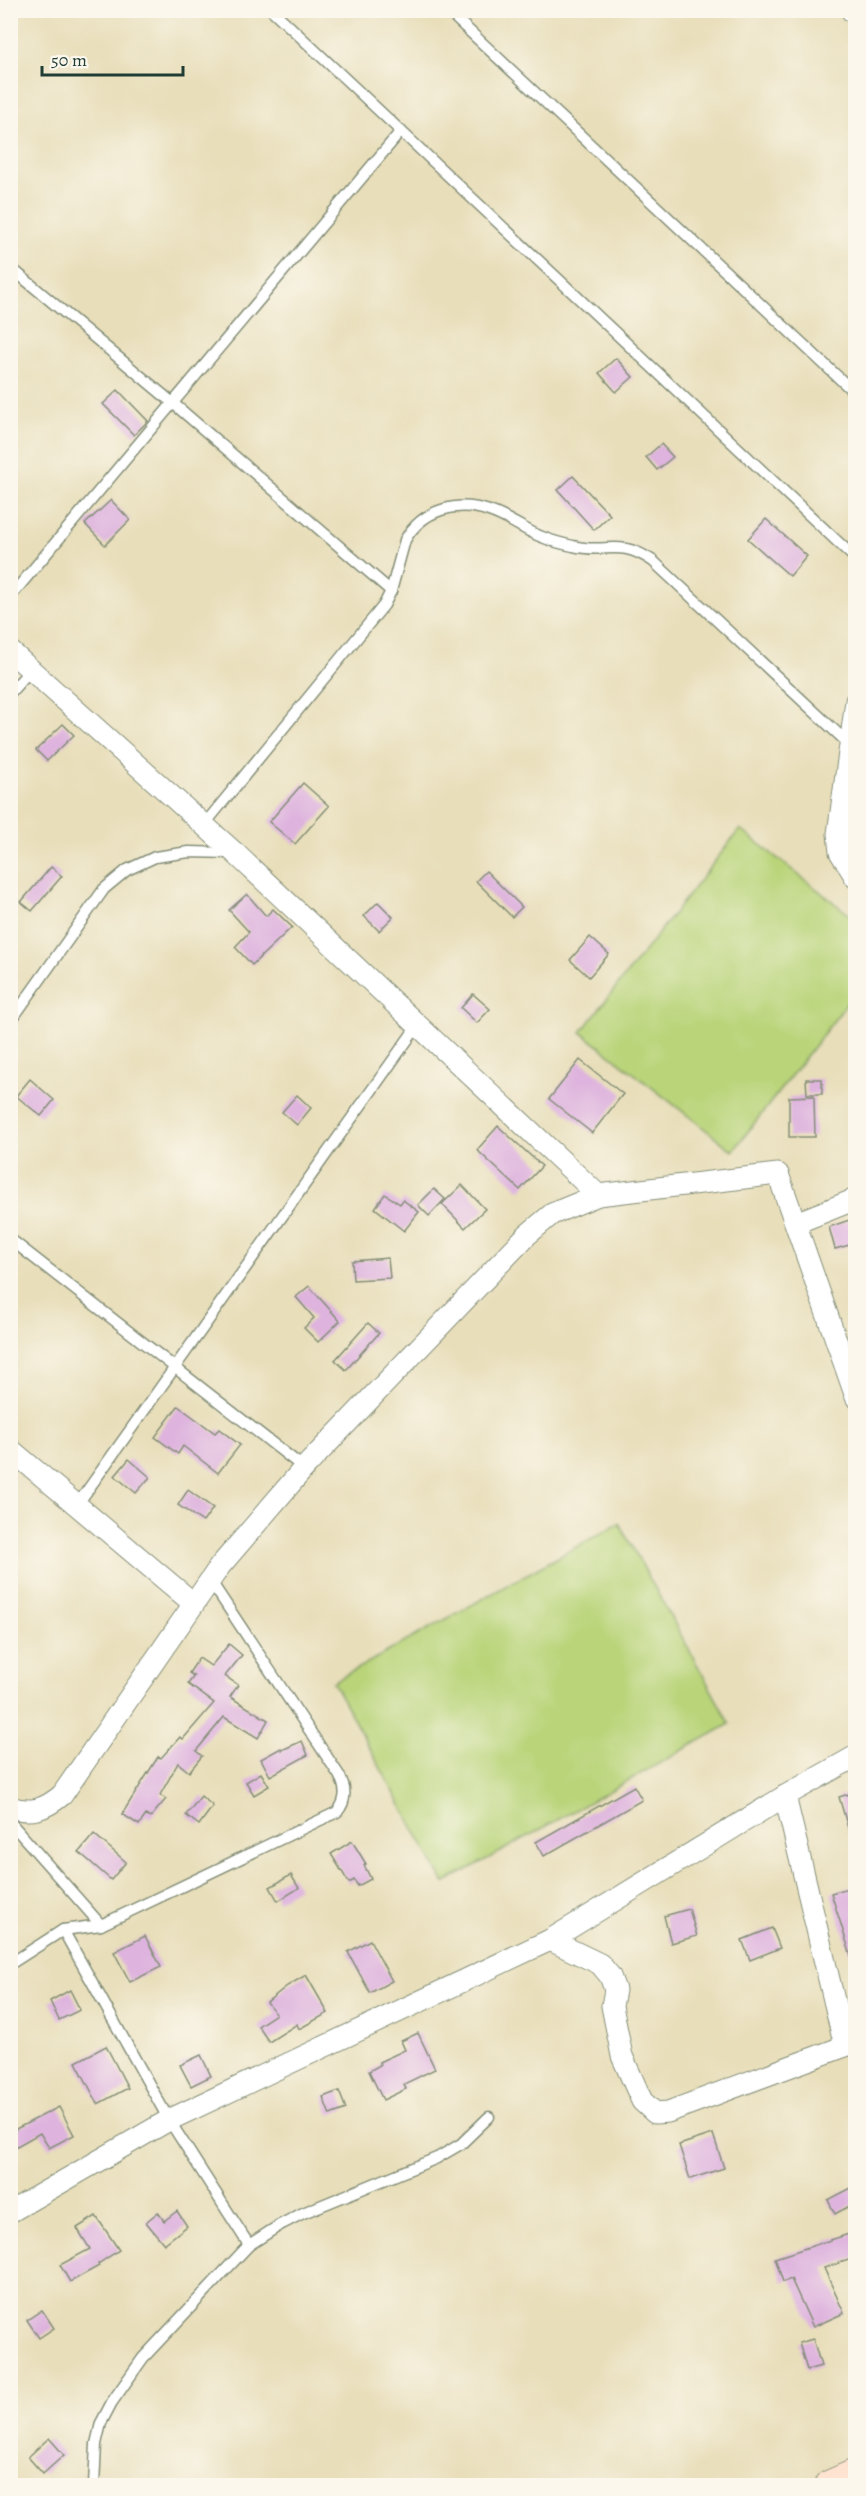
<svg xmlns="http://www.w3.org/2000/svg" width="866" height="2496" font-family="Alegreya,serif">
<rect width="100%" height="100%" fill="#fbf7ec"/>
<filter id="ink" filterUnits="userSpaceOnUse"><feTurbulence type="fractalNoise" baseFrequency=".0167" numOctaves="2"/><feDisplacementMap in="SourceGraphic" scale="12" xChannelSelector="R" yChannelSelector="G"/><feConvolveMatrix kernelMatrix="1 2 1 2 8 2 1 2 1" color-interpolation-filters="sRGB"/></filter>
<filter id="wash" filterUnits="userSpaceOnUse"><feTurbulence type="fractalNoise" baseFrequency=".008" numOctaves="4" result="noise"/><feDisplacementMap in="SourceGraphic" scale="24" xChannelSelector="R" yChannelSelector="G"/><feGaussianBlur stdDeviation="1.35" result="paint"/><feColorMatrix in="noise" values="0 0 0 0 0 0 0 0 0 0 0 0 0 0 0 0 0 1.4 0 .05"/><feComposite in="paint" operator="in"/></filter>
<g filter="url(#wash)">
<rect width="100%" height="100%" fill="#e8deba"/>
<g fill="#b9d479" stroke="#6c8856" stroke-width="1.5">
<path d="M 740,829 L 855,919 L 855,993 L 733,1151 L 581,1032 Z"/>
<path d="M 619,1523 L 730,1724 L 444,1883 L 333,1682 Z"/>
</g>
<g id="blocks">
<g fill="#deb3de">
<path d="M 616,358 L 633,377 L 616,392 L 599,373 Z"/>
<path d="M 118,390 L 148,421 L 134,435 L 103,404 Z"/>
<path d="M 661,444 L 673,457 L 657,470 L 646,457 Z"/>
<path d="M 573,476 L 610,515 L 594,530 L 558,490 Z"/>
<path d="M 111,500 L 130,520 L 105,545 L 85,524 Z"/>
<path d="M 766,519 L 807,556 L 790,576 L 748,539 Z"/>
<path d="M 63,724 L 74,735 L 47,761 L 36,750 Z"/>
<path d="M 303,783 L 329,806 L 295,844 L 269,822 Z"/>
<path d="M 51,867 L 62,876 L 32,911 L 21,902 Z"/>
<path d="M 486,871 L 522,907 L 512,917 L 476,881 Z"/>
<path d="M 247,894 L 266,916 L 273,909 L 292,927 L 252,965 L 235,947 L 249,932 L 229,910 Z"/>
<path d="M 378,902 L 393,917 L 379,931 L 364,916 Z"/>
<path d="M 590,937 L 609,954 L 589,977 L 570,960 Z"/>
<path d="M 473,994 L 490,1009 L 477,1023 L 461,1008 Z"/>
<path d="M 580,1060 L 623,1094 L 592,1133 L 549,1099 Z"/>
<path d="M 30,1079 L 54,1100 L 41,1116 L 16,1096 Z"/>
<path d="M 806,1079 L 822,1079 L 822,1094 L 807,1094 Z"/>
<path d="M 297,1095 L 311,1108 L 297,1125 L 282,1112 Z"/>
<path d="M 814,1096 L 815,1137 L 789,1137 L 789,1097 Z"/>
<path d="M 498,1126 L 542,1166 L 520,1190 L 477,1150 Z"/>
<path d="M 462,1185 L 485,1209 L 465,1228 L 442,1204 Z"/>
<path d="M 434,1189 L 445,1199 L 429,1216 L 418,1205 Z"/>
<path d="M 385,1194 L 400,1204 L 403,1200 L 419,1212 L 404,1231 L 375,1208 Z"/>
<path d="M 855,1218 L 855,1236 L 850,1237 L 853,1244 L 835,1249 L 829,1227 Z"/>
<path d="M 388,1258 L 390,1278 L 353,1280 L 352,1261 Z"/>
<path d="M 309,1286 L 340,1321 L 318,1342 L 304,1328 L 314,1318 L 296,1297 Z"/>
<path d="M 368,1323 L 379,1333 L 346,1370 L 335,1360 Z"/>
<path d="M 178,1406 L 215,1433 L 219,1429 L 240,1445 L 218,1473 L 183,1446 L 178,1454 L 155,1437 Z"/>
<path d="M 129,1459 L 150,1477 L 136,1493 L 115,1476 Z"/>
<path d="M 188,1490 L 213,1508 L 203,1522 L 178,1505 Z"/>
<path d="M 229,1644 L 242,1655 L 225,1676 L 238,1685 L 230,1697 L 268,1720 L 258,1738 L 224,1717 L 196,1751 L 202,1756 L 189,1772 L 178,1763 L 160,1795 L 166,1799 L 150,1818 L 146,1815 L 139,1825 L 122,1814 L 158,1757 L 161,1758 L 180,1737 L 183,1739 L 214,1703 L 188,1684 L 194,1676 L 189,1673 L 199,1658 L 211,1666 Z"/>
<path d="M 302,1741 L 308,1755 L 270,1776 L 261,1759 L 281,1748 L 282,1750 Z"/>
<path d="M 261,1773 L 269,1786 L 254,1795 L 246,1782 Z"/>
<path d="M 634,1786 L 642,1800 L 544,1856 L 536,1842 Z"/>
<path d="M 855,1792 L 855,1837 L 851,1838 L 839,1797 Z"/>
<path d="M 201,1796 L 213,1806 L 199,1825 L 186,1815 Z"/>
<path d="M 94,1834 L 126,1862 L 111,1880 L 79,1852 Z"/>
<path d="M 352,1841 L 366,1864 L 364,1865 L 371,1879 L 358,1886 L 354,1880 L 349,1883 L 331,1854 Z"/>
<path d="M 291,1875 L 299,1888 L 278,1901 L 270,1887 Z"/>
<path d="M 855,1886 L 855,1959 L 852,1959 L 831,1893 Z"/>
<path d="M 689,1909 L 697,1936 L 671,1943 L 664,1916 Z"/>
<path d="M 772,1928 L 780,1948 L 750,1960 L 742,1940 Z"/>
<path d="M 145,1936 L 161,1967 L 130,1982 L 114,1952 Z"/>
<path d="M 370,1940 L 392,1981 L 370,1993 L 348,1952 Z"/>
<path d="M 306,1975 L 328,2013 L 299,2029 L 297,2024 L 269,2042 L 258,2026 L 276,2014 L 267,2002 L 287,1986 Z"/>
<path d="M 70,1990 L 80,2010 L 59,2020 L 50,2001 Z"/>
<path d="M 418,2033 L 435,2069 L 404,2084 L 406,2089 L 383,2100 L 369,2071 L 380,2065 L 379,2062 L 405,2050 L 401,2041 Z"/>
<path d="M 106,2046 L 128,2088 L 98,2104 L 76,2062 Z"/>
<path d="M 201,2055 L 211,2076 L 191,2086 L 180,2065 Z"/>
<path d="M 339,2091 L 346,2109 L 330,2115 L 323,2097 Z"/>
<path d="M 59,2107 L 74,2135 L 49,2148 L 40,2133 L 10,2150 L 10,2132 Z"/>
<path d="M 713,2134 L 724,2168 L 690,2179 L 679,2145 Z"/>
<path d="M 855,2186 L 855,2203 L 835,2214 L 828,2200 Z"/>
<path d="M 177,2211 L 187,2226 L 164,2244 L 146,2222 L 158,2212 L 164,2221 Z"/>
<path d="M 96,2216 L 119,2250 L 98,2264 L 99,2266 L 70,2282 L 60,2265 L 90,2249 L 77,2228 Z"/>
<path d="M 855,2232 L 855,2258 L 824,2268 L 844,2313 L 813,2327 L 791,2279 L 783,2282 L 775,2258 Z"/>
<path d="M 42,2310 L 54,2328 L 39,2338 L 27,2320 Z"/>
<path d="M 813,2339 L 821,2366 L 807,2370 L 799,2343 Z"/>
<path d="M 49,2438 L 64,2455 L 43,2474 L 28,2457 Z"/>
</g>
</g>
</g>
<g filter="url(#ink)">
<use href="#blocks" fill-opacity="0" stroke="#848e77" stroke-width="1.5"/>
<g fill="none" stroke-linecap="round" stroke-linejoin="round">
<g stroke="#848e77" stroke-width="13">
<g id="lane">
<path d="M 272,10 L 856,559"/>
<path d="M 447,10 L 856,394"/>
<path d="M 10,267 L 174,404 L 391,591"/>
<path d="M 10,597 L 401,131"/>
<path d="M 10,693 L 31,669"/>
<path d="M 204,825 L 384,605 L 391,591 L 405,540 C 422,510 456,500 489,511 C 508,517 524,530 542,537 C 552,541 563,544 573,546 C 607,555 617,537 653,561 L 849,744"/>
<path d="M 10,1022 L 104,889 L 127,870 L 155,857 L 189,852 L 231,853"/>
<path d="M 10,1239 L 304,1468"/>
<path d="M 77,1505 L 418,1025"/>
<path d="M 10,1822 L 101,1925"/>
<path d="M 63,1930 L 169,2120 L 249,2245"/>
<path d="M 10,1964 L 63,1930 L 101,1925 L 337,1812 C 347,1801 346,1787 339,1775 L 210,1580"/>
<path d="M 94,2486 L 96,2444 L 101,2423 L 112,2402 L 143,2358 L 249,2245 L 280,2225 L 303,2213 L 437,2158 L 461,2144 L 489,2117"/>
</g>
</g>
<g stroke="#848e77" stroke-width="23">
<g id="street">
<path d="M 851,10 L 856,15"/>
<path d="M 10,651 L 235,853 L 598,1195"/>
<path d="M 856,701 L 838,834 L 840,852 L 856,878"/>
<path d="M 796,1223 L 856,1199"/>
<path d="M 10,1449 L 193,1603"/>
<path d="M 785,1796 L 845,2046"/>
<path d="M 10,1807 C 32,1814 45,1809 62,1795 L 220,1566 L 304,1468 L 527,1235 L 552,1214 L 598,1195 L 778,1174 L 856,1397"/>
<path d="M 550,1940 L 600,1964 L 610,1976 L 615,1990 L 612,2006 L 622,2056 L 642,2101 L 655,2113 L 668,2112 L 856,2042"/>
<path d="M 10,2212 L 169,2120 L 550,1940 L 785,1796 L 856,1756"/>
</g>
</g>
<g stroke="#848e77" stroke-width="34">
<path id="secondary" d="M 831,2486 L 856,2475"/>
</g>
<use href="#lane" stroke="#fff" stroke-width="10"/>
<use href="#street" stroke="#fff" stroke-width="21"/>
<use href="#secondary" stroke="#fee3d1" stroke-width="32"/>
</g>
</g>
<rect width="866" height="2496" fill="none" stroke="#fbf7ec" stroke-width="36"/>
<path d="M42 66v9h141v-9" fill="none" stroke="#1f3d34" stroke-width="3"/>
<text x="51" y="66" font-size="18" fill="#1f3d34" stroke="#fbf7ec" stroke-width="4.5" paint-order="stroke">50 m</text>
</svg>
